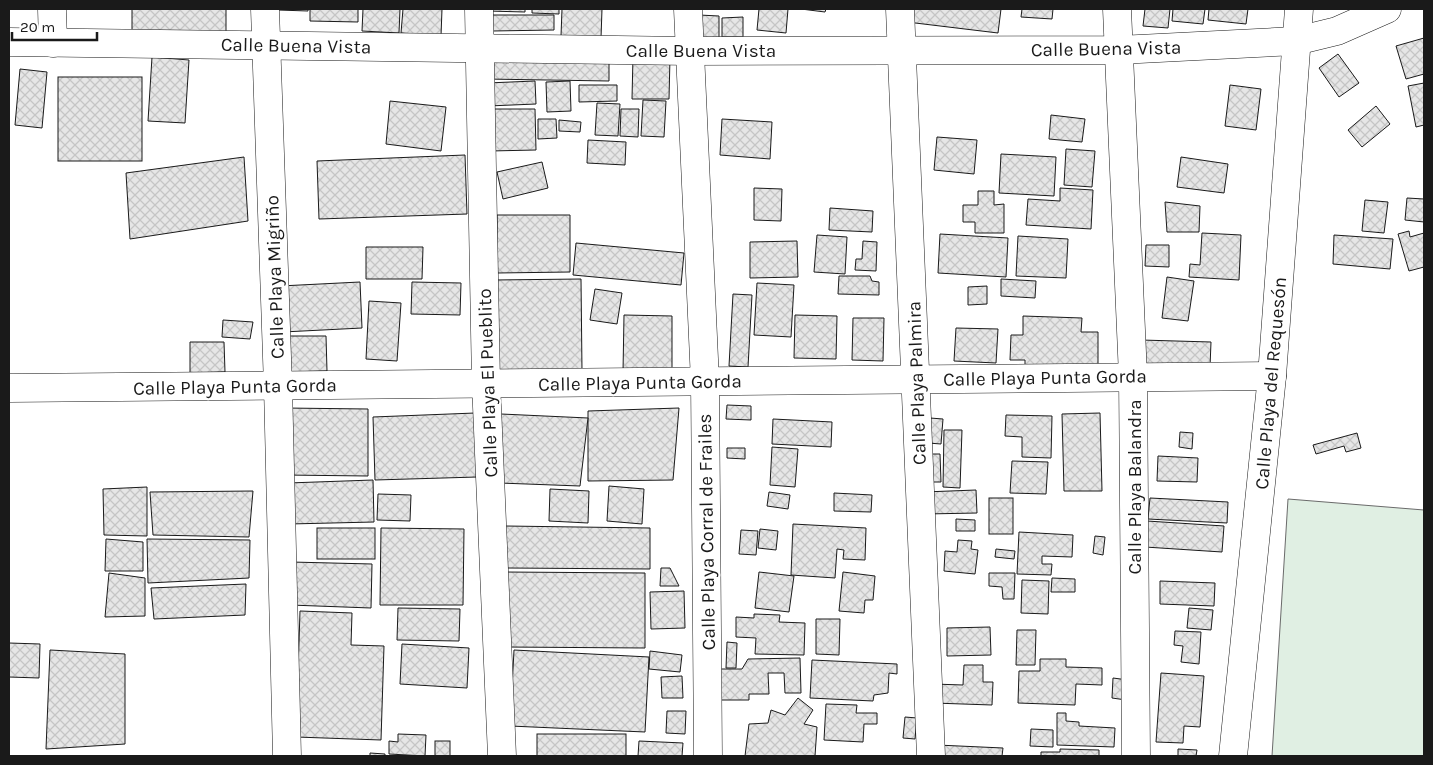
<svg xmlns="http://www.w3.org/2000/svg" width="1433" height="765" font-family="Karla,sans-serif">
<defs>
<pattern id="building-cross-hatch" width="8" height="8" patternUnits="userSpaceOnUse" patternTransform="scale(1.25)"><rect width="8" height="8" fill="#e6e6e6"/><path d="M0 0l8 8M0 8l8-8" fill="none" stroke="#c5c5c5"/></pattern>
</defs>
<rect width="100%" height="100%" fill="#fff"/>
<path fill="#e0efe3" stroke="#6a6a6a" d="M 1288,499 L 1424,510 L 1424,756 L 1272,756 Z"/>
<g fill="url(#building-cross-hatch)" stroke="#1a1a1a">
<path d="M 132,9 L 226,9 L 226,33 L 132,31 Z"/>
<path d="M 278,9 L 308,9 L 308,11 L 278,10 Z"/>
<path d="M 310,9 L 358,9 L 358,22 L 310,21 Z"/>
<path d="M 363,9 L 400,9 L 399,33 L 362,31 Z"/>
<path d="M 403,9 L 442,9 L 441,36 L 401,33 Z"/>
<path d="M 487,9 L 525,9 L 525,12 L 487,11 Z"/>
<path d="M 532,9 L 559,9 L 559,14 L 532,13 Z"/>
<path d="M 562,9 L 602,9 L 601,38 L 561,36 Z"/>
<path d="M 759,9 L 788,9 L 786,33 L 757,30 Z"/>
<path d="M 801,9 L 826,9 L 825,12 Z"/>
<path d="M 908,9 L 1001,9 L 998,33 L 907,22 Z"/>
<path d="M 1022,9 L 1053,9 L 1052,19 L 1021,17 Z"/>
<path d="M 1145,9 L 1170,9 L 1168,28 L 1143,26 Z"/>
<path d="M 1173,9 L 1205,9 L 1203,24 L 1172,21 Z"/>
<path d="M 1209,9 L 1248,9 L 1246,24 L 1208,20 Z"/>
<path d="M 492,15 L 554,15 L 554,30 L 492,31 Z"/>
<path d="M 699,15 L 719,16 L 719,38 L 698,38 Z"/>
<path d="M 743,17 L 743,37 L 722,37 L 722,18 Z"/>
<path d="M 1424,38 L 1424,74 L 1406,79 L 1396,46 Z"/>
<path d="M 485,53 L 609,55 L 609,81 L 485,79 Z"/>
<path d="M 1338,54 L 1359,83 L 1339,97 L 1319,68 Z"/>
<path d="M 633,56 L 670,57 L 669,99 L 632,99 Z"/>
<path d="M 152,57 L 189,60 L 185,123 L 148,121 Z"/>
<path d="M 20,69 L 47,72 L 42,128 L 15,125 Z"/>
<rect x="58" y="77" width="84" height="84"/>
<path d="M 535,81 L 536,104 L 488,106 L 487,83 Z"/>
<path d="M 570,81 L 571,111 L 547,112 L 546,82 Z"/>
<path d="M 1424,83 L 1424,125 L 1416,127 L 1408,86 Z"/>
<path d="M 579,85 L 617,85 L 617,101 L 579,102 Z"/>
<path d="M 1230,85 L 1261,89 L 1256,130 L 1225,126 Z"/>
<path d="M 643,100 L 666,101 L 664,137 L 641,136 Z"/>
<path d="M 390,101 L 446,107 L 441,151 L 386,144 Z"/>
<path d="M 597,103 L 620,104 L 618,136 L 595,135 Z"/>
<path d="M 1376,106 L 1390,124 L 1362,147 L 1348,130 Z"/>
<path d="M 490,109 L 535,109 L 536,150 L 490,151 Z"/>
<path d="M 621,109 L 639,109 L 638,137 L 620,136 Z"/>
<path d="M 1051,115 L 1085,119 L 1082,142 L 1049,139 Z"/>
<path d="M 538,119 L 556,119 L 557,138 L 538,139 Z"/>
<path d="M 722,119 L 772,122 L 770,159 L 720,155 Z"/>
<path d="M 559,120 L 581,122 L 580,132 L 559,131 Z"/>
<path d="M 937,137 L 977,140 L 974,174 L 934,170 Z"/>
<path d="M 588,140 L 626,142 L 625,165 L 587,163 Z"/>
<path d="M 1066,149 L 1095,151 L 1092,187 L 1064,185 Z"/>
<path d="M 1001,154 L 1056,157 L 1054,196 L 999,193 Z"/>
<path d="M 465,155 L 467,214 L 319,219 L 317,161 Z"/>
<path d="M 244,157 L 248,221 L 130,239 L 126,173 Z"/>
<path d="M 1181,157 L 1228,164 L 1224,193 L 1177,187 Z"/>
<path d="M 542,162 L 548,188 L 503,199 L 497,172 Z"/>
<path d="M 754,188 L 782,189 L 781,221 L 754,220 Z"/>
<path d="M 1060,188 L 1093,190 L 1091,229 L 1026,225 L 1028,199 L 1060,201 Z"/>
<path d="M 978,191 L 994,191 L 994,205 L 1004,204 L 1004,233 L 975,233 L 975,222 L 963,222 L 963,205 L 978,205 Z"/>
<path d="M 1407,198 L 1424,199 L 1424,222 L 1405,220 Z"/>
<path d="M 1365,200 L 1388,202 L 1384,233 L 1362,231 Z"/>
<path d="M 1165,202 L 1200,206 L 1199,232 L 1167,232 Z"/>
<path d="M 830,208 L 873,211 L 872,232 L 829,230 Z"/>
<path d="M 497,215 L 570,215 L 570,272 L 497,273 Z"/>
<path d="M 1409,231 L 1410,237 L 1424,233 L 1424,267 L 1409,271 L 1398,234 Z"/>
<path d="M 1202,233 L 1241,235 L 1239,280 L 1189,277 L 1190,264 L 1200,265 Z"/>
<path d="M 940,234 L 1008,238 L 1006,277 L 938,273 Z"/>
<path d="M 817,235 L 847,237 L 845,274 L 814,272 Z"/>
<path d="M 1334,235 L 1393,239 L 1390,269 L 1333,264 Z"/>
<path d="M 1018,236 L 1068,239 L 1066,278 L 1016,276 Z"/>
<path d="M 797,241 L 798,277 L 750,278 L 750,242 Z"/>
<path d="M 863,241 L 877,242 L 876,271 L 855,270 L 856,259 L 862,259 Z"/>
<path d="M 576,243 L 684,253 L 681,285 L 573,275 Z"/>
<path d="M 1146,245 L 1169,245 L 1169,267 L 1145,266 Z"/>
<path d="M 366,247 L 423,247 L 422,279 L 366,279 Z"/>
<path d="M 839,276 L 870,276 L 872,281 L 879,282 L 879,295 L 838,294 Z"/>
<path d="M 1167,277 L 1194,281 L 1188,321 L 1162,318 Z"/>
<path d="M 581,279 L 582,371 L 496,373 L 494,280 Z"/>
<path d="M 1001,279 L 1036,281 L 1035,298 L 1001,296 Z"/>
<path d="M 360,282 L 362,328 L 283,332 L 280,286 Z"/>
<path d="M 412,282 L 461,283 L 460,315 L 411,314 Z"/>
<path d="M 757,283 L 794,285 L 791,337 L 754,335 Z"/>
<path d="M 987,286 L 987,304 L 968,305 L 968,287 Z"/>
<path d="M 595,289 L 622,293 L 617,324 L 590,320 Z"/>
<path d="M 733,294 L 752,295 L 748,367 L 729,366 Z"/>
<path d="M 369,301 L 401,303 L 397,361 L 366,359 Z"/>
<path d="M 624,315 L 672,316 L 672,372 L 623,372 Z"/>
<path d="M 795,315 L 837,316 L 836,359 L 794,358 Z"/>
<path d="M 1023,316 L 1082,318 L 1081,332 L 1098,332 L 1098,367 L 1025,366 L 1025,360 L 1010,360 L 1011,335 L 1023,335 Z"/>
<path d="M 853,318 L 884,318 L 883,361 L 852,360 Z"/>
<path d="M 223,320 L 253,322 L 250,339 L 222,337 Z"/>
<path d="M 956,328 L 998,329 L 996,363 L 954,361 Z"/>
<path d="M 284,336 L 326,336 L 327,371 L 285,372 Z"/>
<path d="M 1141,340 L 1211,342 L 1210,367 L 1140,365 Z"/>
<path d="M 190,342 L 224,342 L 225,372 L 190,373 Z"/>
<path d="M 727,405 L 751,406 L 751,420 L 726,419 Z"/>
<path d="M 285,408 L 368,409 L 368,476 L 284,475 Z"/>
<path d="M 679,408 L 673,480 L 588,481 L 588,411 Z"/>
<path d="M 475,413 L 477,477 L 375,480 L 373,417 Z"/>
<path d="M 1100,413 L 1102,491 L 1064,491 L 1062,414 Z"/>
<path d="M 501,414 L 588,418 L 580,486 L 499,483 Z"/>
<path d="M 1006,415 L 1052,416 L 1051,458 L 1022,457 L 1022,437 L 1005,436 Z"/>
<path d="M 930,418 L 943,419 L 941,444 L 928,443 Z"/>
<path d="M 773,419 L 832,422 L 831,447 L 772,444 Z"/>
<path d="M 944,430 L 962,430 L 960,488 L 943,487 Z"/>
<path d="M 1180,432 L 1193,433 L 1192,449 L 1179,447 Z"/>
<path d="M 1357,433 L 1361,448 L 1346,452 L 1344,446 L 1316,454 L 1313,445 Z"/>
<path d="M 772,447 L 798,449 L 795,487 L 770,485 Z"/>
<path d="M 727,448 L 745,448 L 745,459 L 727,458 Z"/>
<path d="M 926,454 L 940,454 L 941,482 L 927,482 Z"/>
<path d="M 1158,456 L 1198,458 L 1197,482 L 1157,481 Z"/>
<path d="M 1012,461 L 1048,462 L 1046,494 L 1010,493 Z"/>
<path d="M 373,480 L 374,522 L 289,524 L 288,483 Z"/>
<path d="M 609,486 L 644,489 L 642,524 L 607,521 Z"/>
<path d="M 147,487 L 147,536 L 104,535 L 103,489 Z"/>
<path d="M 550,489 L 589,491 L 588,523 L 549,521 Z"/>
<path d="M 976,490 L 977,513 L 925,514 L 924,492 Z"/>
<path d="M 253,491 L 249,537 L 153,535 L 150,492 Z"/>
<path d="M 769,492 L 790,495 L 788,509 L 767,506 Z"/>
<path d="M 834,493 L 872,495 L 871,512 L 834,511 Z"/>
<path d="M 378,494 L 411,495 L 410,521 L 377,520 Z"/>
<rect x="989" y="498" width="24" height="36"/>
<path d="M 1150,498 L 1228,502 L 1227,523 L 1148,519 Z"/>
<path d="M 956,519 L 975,520 L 975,531 L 956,531 Z"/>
<path d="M 1147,521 L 1224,526 L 1222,552 L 1145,547 Z"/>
<path d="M 793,524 L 866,528 L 865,560 L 843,559 L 844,550 L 837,549 L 835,578 L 791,575 Z"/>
<path d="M 505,526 L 650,528 L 650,569 L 505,568 Z"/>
<rect x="317" y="528" width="58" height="31"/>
<path d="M 381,528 L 464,529 L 463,605 L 380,605 Z"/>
<path d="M 760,529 L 778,531 L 776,550 L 758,548 Z"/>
<path d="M 741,530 L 758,531 L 756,555 L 739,554 Z"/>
<path d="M 1019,532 L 1073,535 L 1072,557 L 1042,556 L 1042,564 L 1052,564 L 1051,575 L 1017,574 Z"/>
<path d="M 1095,536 L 1105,537 L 1103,555 L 1093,553 Z"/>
<path d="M 106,539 L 143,542 L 143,571 L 105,571 Z"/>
<path d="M 147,539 L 250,540 L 249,578 L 148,583 Z"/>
<path d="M 958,540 L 972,541 L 971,549 L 978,550 L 975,574 L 944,571 L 945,551 L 957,552 Z"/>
<path d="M 996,549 L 1015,551 L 1014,559 L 995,557 Z"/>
<path d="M 291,562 L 372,564 L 371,608 L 290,605 Z"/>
<path d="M 661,568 L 670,568 L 679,586 L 660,586 Z"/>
<path d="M 504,572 L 645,573 L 645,648 L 504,647 Z"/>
<path d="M 759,572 L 794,576 L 789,612 L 755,608 Z"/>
<path d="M 843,572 L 875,576 L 873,600 L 865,600 L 864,613 L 839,611 Z"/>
<path d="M 109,573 L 145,578 L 145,616 L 105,617 Z"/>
<path d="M 989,573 L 1015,573 L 1014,599 L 1003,599 L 1002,587 L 989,586 Z"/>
<path d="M 1052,578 L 1075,579 L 1075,592 L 1051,592 Z"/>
<path d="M 1022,580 L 1049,581 L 1048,614 L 1021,613 Z"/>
<path d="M 1160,581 L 1215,583 L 1214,606 L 1160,604 Z"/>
<path d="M 246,584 L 245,615 L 154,619 L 151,588 Z"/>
<path d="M 684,591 L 685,628 L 651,629 L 650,592 Z"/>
<path d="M 398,608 L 460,609 L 459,641 L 397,640 Z"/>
<path d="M 1189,608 L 1213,610 L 1211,630 L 1187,628 Z"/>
<path d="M 300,611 L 352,613 L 351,645 L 384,646 L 381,740 L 296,737 Z"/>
<path d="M 754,614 L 780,615 L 779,622 L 805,623 L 804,655 L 755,654 L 756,638 L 736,637 L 736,617 L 754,618 Z"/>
<path d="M 816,619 L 840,619 L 839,655 L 816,654 Z"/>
<path d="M 990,627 L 991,655 L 947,656 L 947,628 Z"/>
<path d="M 1017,630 L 1036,630 L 1035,665 L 1016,665 Z"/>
<path d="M 1175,631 L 1201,632 L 1199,664 L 1181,662 L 1183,646 L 1174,645 Z"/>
<path d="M 727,642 L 737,643 L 736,668 L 726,668 Z"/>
<path d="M 9,643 L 40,644 L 39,678 L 9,677 Z"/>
<path d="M 402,644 L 469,648 L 467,688 L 400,684 Z"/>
<path d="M 50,650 L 125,654 L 125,744 L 46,749 Z"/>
<path d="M 514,650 L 649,657 L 645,732 L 510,726 Z"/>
<path d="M 650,651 L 682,655 L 680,672 L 649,669 Z"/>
<path d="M 800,658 L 801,693 L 785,693 L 784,673 L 768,673 L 769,694 L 749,694 L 749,700 L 720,700 L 720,669 L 742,669 L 748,659 Z"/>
<path d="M 1040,659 L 1066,659 L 1066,667 L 1102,668 L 1102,685 L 1076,684 L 1075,705 L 1018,703 L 1019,671 L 1040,671 Z"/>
<path d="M 812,660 L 897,664 L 897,674 L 889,673 L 888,693 L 874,695 L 873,701 L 810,698 Z"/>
<path d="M 964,665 L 983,665 L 983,682 L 993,682 L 992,705 L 933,703 L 933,684 L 963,685 Z"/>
<path d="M 1161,673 L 1204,676 L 1200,727 L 1184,726 L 1183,743 L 1156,742 Z"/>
<path d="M 682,676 L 683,698 L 662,698 L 661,677 Z"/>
<path d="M 1113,678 L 1128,680 L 1126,700 L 1112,698 Z"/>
<path d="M 798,698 L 813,710 L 804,724 L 817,727 L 815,756 L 745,756 L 749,724 L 768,723 L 771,710 L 785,715 Z"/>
<path d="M 826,704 L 857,705 L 856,713 L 877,713 L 877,724 L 864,724 L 863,742 L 824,740 Z"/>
<path d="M 667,711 L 686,711 L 685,734 L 666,733 Z"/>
<path d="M 1057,713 L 1066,713 L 1066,721 L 1079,722 L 1079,726 L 1115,728 L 1114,747 L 1057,745 Z"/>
<path d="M 905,717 L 917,718 L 915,739 L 903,738 Z"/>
<path d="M 1031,729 L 1053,730 L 1053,747 L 1030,746 Z"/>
<path d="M 398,734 L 426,735 L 425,756 L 389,754 L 389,741 L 398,742 Z"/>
<rect x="537" y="734" width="89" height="22"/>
<rect x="435" y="741" width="15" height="15"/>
<path d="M 639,741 L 683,743 L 682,756 L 638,756 Z"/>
<path d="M 937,745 L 1003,748 L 1002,756 L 936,756 Z"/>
<path d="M 1060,749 L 1099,750 L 1099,756 L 1041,756 L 1041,752 L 1060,752 Z"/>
<path d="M 1178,749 L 1197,750 L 1196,756 L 1178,756 Z"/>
<path d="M 370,753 L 385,754 L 385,756 L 370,756 Z"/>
</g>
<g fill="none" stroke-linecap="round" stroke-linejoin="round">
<g stroke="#1a1a1a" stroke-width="29">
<g id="minor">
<path d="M 52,9 L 53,43"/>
<path d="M 265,9 L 278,386 L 287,756"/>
<path d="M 479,9 L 486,383 L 502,756"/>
<path d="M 688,9 L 705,381 L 708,756"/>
<path d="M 900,9 L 931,756"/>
<path d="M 1117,9 L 1133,376 L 1136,756"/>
<path d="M 9,42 L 689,51 L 1119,50 L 1296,41 L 1337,31 L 1387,9"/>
<path d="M 9,388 L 1272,376"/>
<path d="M 1233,756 L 1272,376 L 1299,9"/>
</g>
</g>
<use href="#minor" stroke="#fff" stroke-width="28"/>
</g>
<g text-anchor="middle" stroke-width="4" stroke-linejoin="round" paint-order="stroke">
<g font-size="19" fill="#1a1a1a" stroke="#fff">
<text transform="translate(296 45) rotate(1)" y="7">Calle Buena Vista</text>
<text transform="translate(1106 48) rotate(-1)" y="7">Calle Buena Vista</text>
<text x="701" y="57">Calle Buena Vista</text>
<text transform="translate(274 277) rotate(-92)" y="7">Calle Playa Migriño</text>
<text transform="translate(1045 377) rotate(-1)" y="7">Calle Playa Punta Gorda</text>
<text transform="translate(640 382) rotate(-1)" y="7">Calle Playa Punta Gorda</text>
<text transform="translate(487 383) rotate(-92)" y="7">Calle Playa El Pueblito</text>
<text transform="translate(916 383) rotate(-92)" y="7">Calle Playa Palmira</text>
<text transform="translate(1270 383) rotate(-85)" y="7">Calle Playa del Requesón</text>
<text transform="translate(235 386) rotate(-1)" y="7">Calle Playa Punta Gorda</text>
<text transform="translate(1134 487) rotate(-90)" y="7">Calle Playa Balandra</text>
<text transform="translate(706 532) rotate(-91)" y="7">Calle Playa Corral de Frailes</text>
</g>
</g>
<rect width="1433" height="765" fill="none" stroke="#1a1a1a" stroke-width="20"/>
<path d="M12 32v8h85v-8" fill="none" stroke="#1a1a1a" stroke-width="2.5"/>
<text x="20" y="32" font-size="15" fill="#1a1a1a" stroke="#ffffff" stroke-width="4" paint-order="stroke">20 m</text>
</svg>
